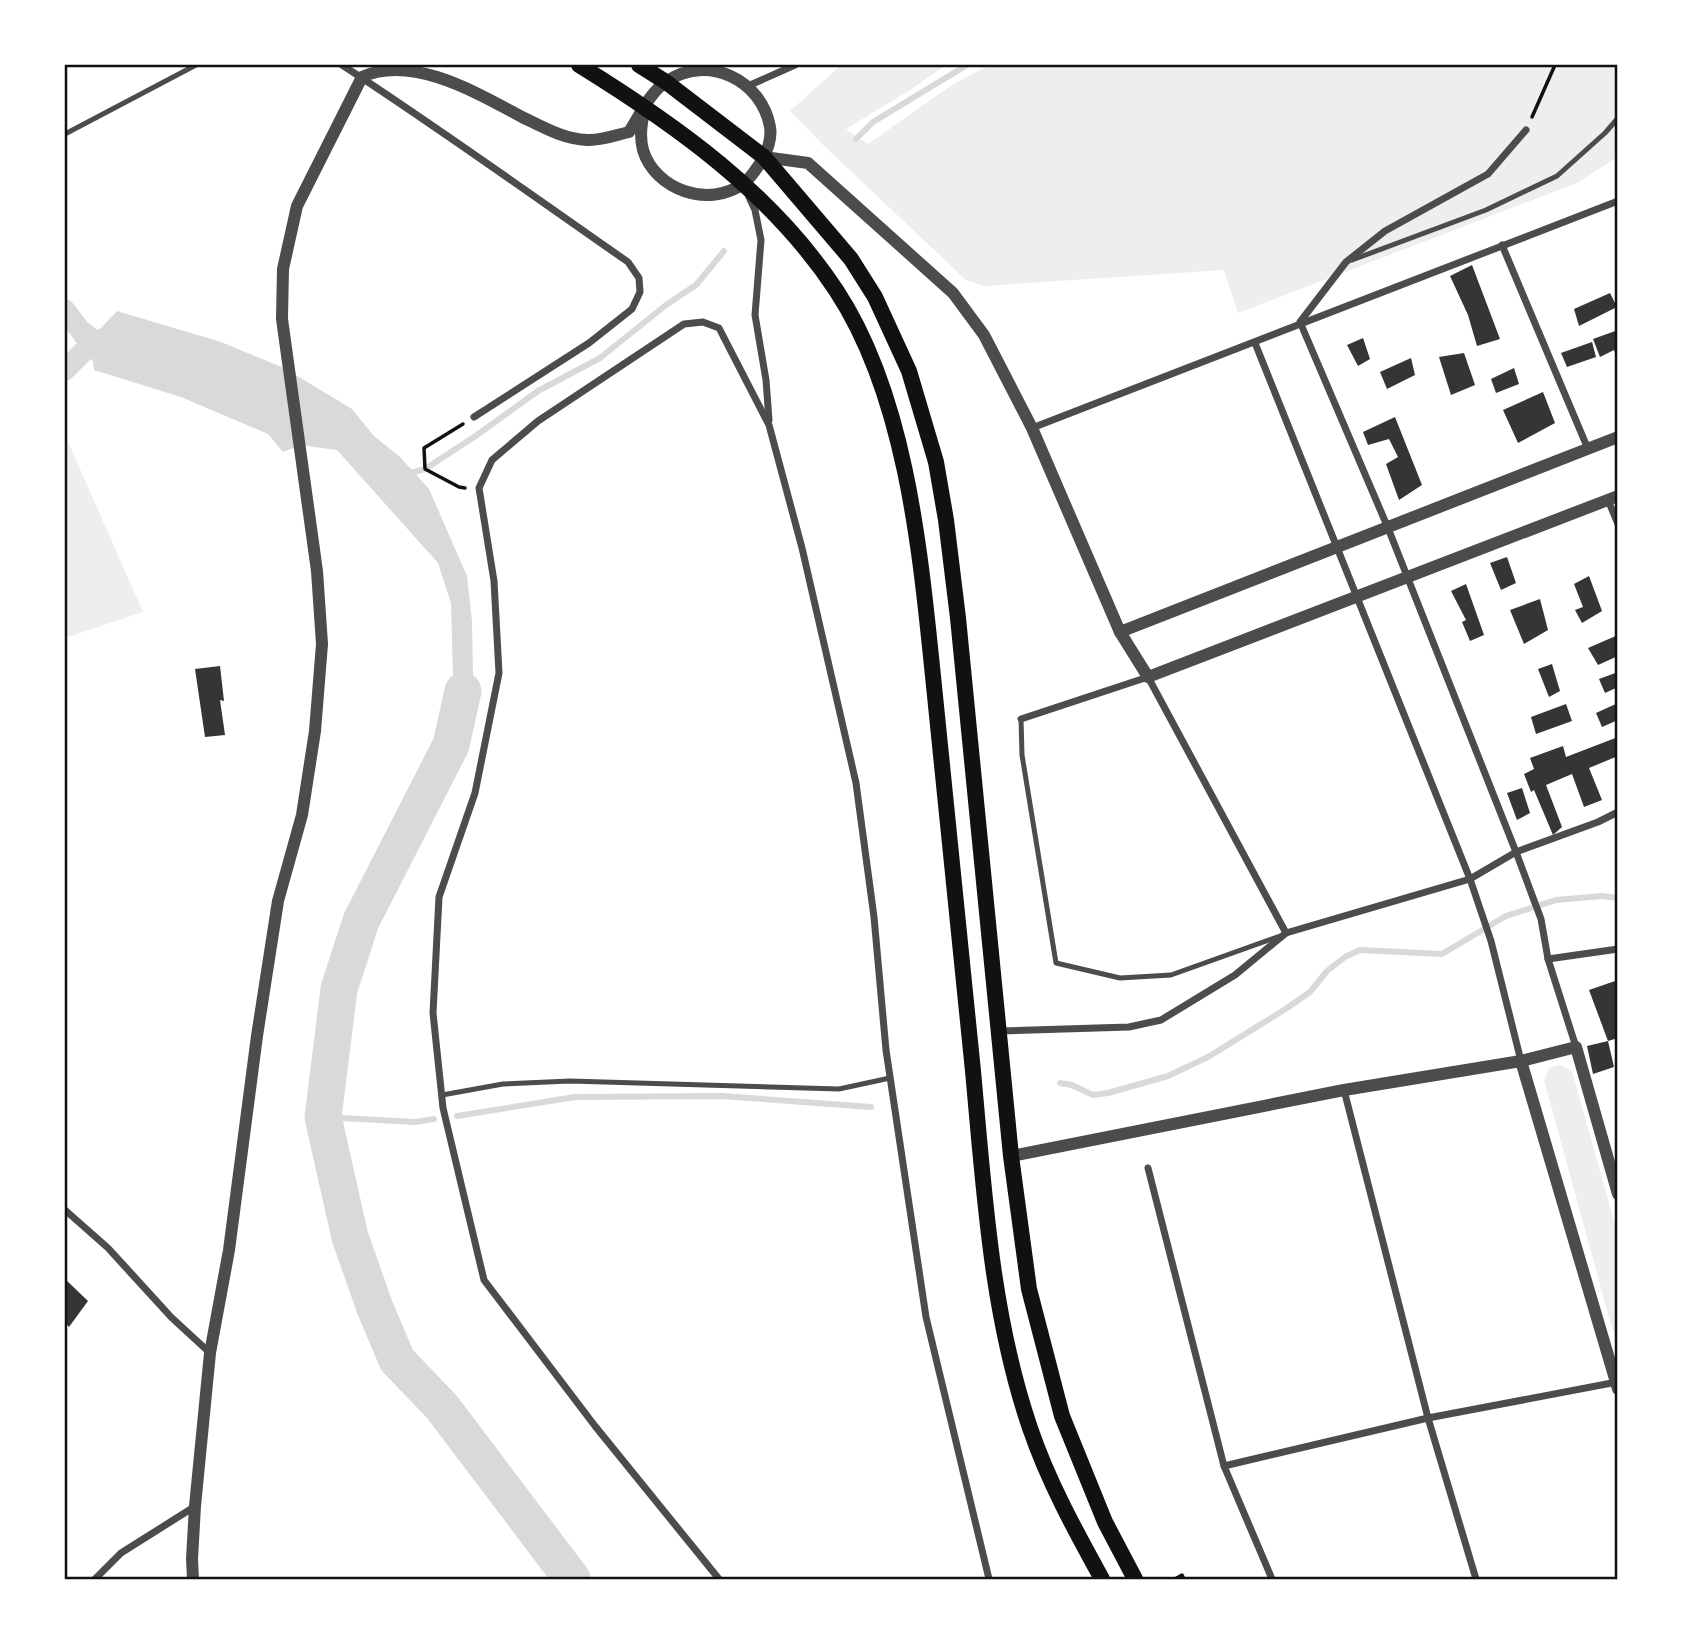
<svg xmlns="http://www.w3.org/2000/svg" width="1683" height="1644" font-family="'Playfair Display',serif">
<rect width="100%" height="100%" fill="#fff"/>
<g fill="#eee">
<path d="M 841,65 L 946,65 L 910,90 L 846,129 L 868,144 L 953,84 L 990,65 L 1618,65 L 1618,153 L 1613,160 L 1577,183 L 1238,313 L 1224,270 L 984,286 L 966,280 L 823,145 L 790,111 Z"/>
<path d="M 65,435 L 143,612 L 65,638 Z"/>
<path d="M 1560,1065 L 1572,1071 L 1618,1235 L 1618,1350 L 1544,1080 L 1549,1068 Z"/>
</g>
<path fill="#d9d9d9" d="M 117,311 L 221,342 L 284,368 L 352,409 L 374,436 L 400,457 L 429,489 L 467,576 L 472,621 L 473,677 L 463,744 L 435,735 L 453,676 L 451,603 L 438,563 L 337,450 L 300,445 L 283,452 L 268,434 L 181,397 L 94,370 L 93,361 L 74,340 L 77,337 L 76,335 L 84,327 L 94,331 L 101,328 Z"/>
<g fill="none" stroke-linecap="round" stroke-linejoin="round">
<g stroke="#d9d9d9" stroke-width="6">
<path d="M 856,139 L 873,122 L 967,65"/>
<path d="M 407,474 L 425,469 L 477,435 L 538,391 L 600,358 L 666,305 L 696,285 L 724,251"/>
<path d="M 1060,1083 L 1072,1085 L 1093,1095 L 1108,1093 L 1168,1076 L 1208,1057 L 1284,1010 L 1310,992 L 1327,971 L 1345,957 L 1360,950 L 1442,954 L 1506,916 L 1556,900 L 1602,896 L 1618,898"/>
<path d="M 457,1116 L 575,1097 L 722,1096 L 871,1107"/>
<path d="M 323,1117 L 415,1122 L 434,1119"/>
</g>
<g stroke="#d9d9d9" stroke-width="21">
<path d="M 65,310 L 80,330 L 96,342"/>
<path d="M 65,370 L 85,350"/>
</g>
<path stroke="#d9d9d9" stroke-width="37" d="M 463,691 L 451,745 L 361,921 L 339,989 L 323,1117 L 350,1237 L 375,1308 L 397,1360 L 442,1407 L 572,1579"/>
</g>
<g fill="#353535">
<path d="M 1472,265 L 1500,339 L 1477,346 L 1468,315 L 1450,276 Z"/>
<path d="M 1610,293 L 1617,307 L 1579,326 L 1574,309 Z"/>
<path d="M 1618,330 L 1618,361 L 1614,350 L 1600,357 L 1593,339 Z"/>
<path d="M 1363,338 L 1370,359 L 1358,366 L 1347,345 Z"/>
<path d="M 1592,342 L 1596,357 L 1567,367 L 1561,353 Z"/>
<path d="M 1464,353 L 1475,385 L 1451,395 L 1439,357 Z"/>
<path d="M 1411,358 L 1415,375 L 1387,389 L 1380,372 Z"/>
<path d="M 1514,368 L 1519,384 L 1496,393 L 1491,379 Z"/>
<path d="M 1543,392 L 1555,423 L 1518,443 L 1503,410 Z"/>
<path d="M 1395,417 L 1422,485 L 1399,500 L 1386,464 L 1398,457 L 1389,439 L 1368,445 L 1363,432 Z"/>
<path d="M 1507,557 L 1516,583 L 1501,590 L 1490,563 Z"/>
<path d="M 1589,576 L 1602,611 L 1582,623 L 1575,610 L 1583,607 L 1574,584 Z"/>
<path d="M 1466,584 L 1484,635 L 1470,641 L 1462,622 L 1466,620 L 1451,591 Z"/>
<path d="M 1540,599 L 1548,630 L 1524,644 L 1510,610 Z"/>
<path d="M 1618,635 L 1618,656 L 1598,665 L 1588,648 Z"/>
<path d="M 1552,664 L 1560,691 L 1549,697 L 1538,669 Z"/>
<path d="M 220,666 L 224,701 L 220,700 L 225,735 L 205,737 L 195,669 Z"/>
<path d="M 1618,672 L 1618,687 L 1605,693 L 1599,679 Z"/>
<path d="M 1618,703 L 1618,720 L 1602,727 L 1596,713 Z"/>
<path d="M 1566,704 L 1572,721 L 1536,734 L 1531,717 Z"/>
<path d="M 1618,737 L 1618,756 L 1589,768 L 1602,800 L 1584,807 L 1572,774 L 1546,785 L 1562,827 L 1553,835 L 1534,790 L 1531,792 L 1524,774 L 1534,769 L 1530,758 L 1563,746 L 1566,757 Z"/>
<path d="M 1522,788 L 1530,813 L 1517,820 L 1507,793 Z"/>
<path d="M 1618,980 L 1618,1038 L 1608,1041 L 1589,990 Z"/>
<path d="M 1608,1041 L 1614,1067 L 1593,1074 L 1587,1046 Z"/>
<path d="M 65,1279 L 88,1301 L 69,1327 L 65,1322 Z"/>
</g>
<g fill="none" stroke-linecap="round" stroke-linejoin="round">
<g stroke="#111" stroke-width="3.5">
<path d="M 1532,117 L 1555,65"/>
<path d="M 463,424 L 424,448 L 425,469 L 459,487 L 465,488"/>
<path d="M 1175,1579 L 1182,1575 L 1184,1579"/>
</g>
<g stroke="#4c4c4c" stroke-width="5">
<path d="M 65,134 L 196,65"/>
<path d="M 1352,260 L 1486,210 L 1557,176 L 1605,133 L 1618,118"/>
<path d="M 1021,719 L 1022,755 L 1056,963 L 1120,978 L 1171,975 L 1280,936"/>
<path d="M 442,1095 L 503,1084 L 570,1081 L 839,1089 L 890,1078"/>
</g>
<g stroke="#4c4c4c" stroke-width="7">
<path d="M 342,65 C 439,128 533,196 628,262 L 639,278 L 640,292 L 632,309 L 589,343 L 474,417"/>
<path d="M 748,86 L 795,65"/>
<path d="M 1526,130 L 1488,174 L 1385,231 L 1346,262 L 1300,322 L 1388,528 L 1516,852 L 1541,919 L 1548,959 L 1576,1047"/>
<path d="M 749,197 L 755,210 L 761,240 L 755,315 L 766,380 L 769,420"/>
<path d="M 1502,245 L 1588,449"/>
<path d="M 1255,343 L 1470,879 L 1491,941 L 1521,1061"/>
<path d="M 1032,428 L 1618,201"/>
<path d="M 1608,500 L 1618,524"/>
<path d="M 1021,719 L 1148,677 L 1286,933"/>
<path d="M 1548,959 L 1618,949"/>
<path d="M 1000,1031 L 1129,1027 L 1161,1020 L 1235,975 L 1286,933 L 1470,879 L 1516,852 L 1598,822 L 1618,812"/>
<path d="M 1344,1090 L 1428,1418 L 1476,1579"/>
<path d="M 1148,1168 L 1224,1466 L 1272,1579"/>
<path d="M 65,1210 L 108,1248 L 171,1317 L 210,1353"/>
<path d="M 1224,1466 L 1428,1418 L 1617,1382"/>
<path d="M 95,1579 L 121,1553 L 194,1507"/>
<path d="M 719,1579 L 595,1426 L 484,1280 L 443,1108 L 433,1013 L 439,897 L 475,793 L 499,673 L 494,581 L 479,488 L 492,460 L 538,421 L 684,324 L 703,322 L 719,328 L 769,425 L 802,548 L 856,783 L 874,917 L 886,1050 L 926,1317 L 989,1579"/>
</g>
<g stroke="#4c4c4c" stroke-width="12">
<path d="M 764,157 L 808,163 L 953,293 L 984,335 L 1032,428 L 1120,632 L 1148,677 L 1618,496"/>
<path d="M 1120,632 L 1618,437"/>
<path d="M 1521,1061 L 1618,1389"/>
<path d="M 1011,1156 L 1344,1090 L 1521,1061 L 1576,1047 L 1618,1194"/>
<path d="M 193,1579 L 192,1559 L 195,1506 L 210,1353 L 229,1250 L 257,1036 L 278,901 L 302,815 L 315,731 L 322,644 L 317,571 L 282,319 L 283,269 L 297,206 L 362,77 C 412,54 477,93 522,117 C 543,127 563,139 587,140 C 601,141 616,135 629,132 C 640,115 650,92 667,81 C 708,54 762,80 770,127 C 772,138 767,153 761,162 C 756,169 751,178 744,183 C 709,209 655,190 643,150 C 639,135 642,121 645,107"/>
</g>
<g stroke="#111" stroke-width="16">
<path d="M 579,65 C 676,125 772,193 836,290 C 908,399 921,560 934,686 C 947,815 961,943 973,1071 C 984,1190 991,1314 1030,1428 C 1048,1481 1075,1530 1102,1579"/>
<path d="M 639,65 L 666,82 L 764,157 L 851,259 L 875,297 L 909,371 L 936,462 L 946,520 L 958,618 L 1011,1156 L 1029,1289 L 1062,1416 L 1105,1522 L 1135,1579"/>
</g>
</g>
<rect width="1683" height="1644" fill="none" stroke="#ffffff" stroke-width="133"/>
<rect x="66" y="66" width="1550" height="1512" fill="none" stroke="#111" stroke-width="2.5"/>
</svg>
